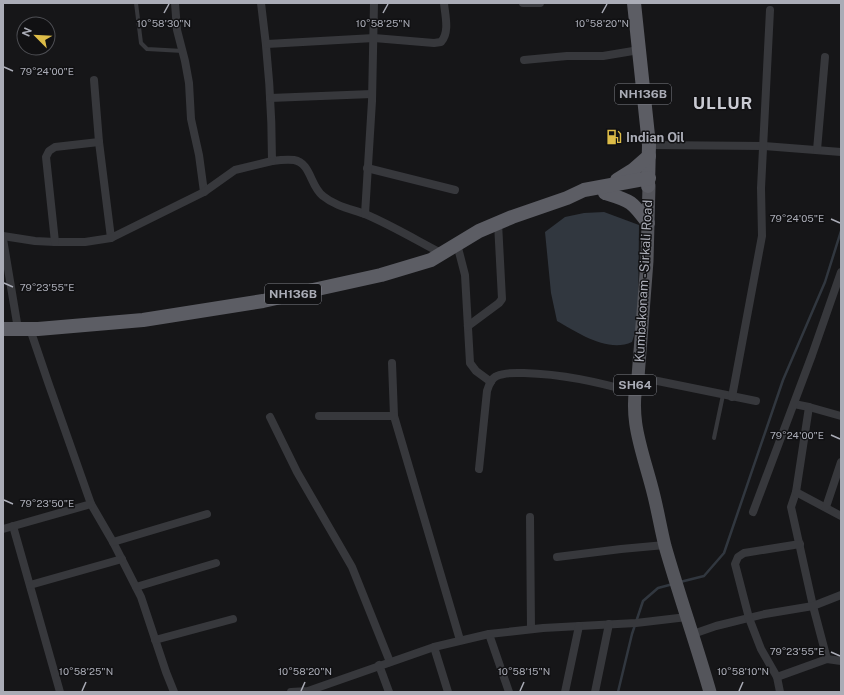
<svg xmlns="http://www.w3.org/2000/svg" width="844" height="695" font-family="'Public Sans',sans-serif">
<rect width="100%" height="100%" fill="#161618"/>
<path fill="#31373f" d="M 604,212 L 639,225 L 638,323 L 632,342 C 608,353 578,333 557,321 L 551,293 L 545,232 L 565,217 L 584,213 Z"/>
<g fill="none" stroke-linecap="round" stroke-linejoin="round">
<g stroke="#31373f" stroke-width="2.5">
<path d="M 680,582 L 704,576 L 724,553 L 783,380 L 825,282 L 841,231"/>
<path d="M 618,692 L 632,634 L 643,601 L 658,588 L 673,584"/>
</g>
<g stroke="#37383c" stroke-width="4">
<path d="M 136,3 L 141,43 L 147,49 L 183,51"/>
<path d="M 714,438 L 723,395"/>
</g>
<g stroke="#37383c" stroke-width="8">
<path d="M 175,3 L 177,30 L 185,61 L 189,83 L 191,119 L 199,155 L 204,192"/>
<path d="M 261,3 C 268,55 272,108 272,161 C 279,160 287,159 294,160 C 311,163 310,186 323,196 C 335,206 351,209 365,214 C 391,225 416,240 441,253"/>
<path d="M 523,3 L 540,3"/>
<path d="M 267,44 L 374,38 L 434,43 L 441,42 C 450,32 445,15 444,3"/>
<path d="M 524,60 L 567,56 L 603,56 L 639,50"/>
<path d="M 94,80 L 99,142 L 111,238"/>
<path d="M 270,98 L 372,94"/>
<path d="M 649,145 L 764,146 L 841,152"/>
<path d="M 817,150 L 825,57"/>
<path d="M 367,168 L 455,190"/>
<path d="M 365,214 L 372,101 L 374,3"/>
<path d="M 3,236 L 35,241 L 55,242 L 85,242 L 111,238 L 204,192 L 235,170 L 272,161"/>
<path d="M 3,239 L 18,329"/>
<path d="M 55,242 L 46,157 L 49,151 L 55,147 L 99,142"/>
<path d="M 457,244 L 465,275 L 470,363 L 476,371 L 491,382"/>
<path d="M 468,326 L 499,303 L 502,299 L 498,223"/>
<path d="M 30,329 L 48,382 L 91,504 L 113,542 L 141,597 L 166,672 L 174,692"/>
<path d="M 392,363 L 394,416 L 460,640"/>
<path d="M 638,377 L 756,401"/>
<path d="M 732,397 L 762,236 L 761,188 L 770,10"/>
<path d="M 794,404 L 809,407 L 841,416"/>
<path d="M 809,407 L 796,492 L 791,507 L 813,606 L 827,659"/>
<path d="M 319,416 L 394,416"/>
<path d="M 270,417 L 297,472 L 352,567 L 390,662"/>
<path d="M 479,469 L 487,391 C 489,385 491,378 497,376 C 505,372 515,373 524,373 C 563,374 597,382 634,392"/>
<path d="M 796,492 L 841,516"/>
<path d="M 826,507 L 841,462"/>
<path d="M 753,512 L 812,355 L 841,272"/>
<path d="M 530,517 L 531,629"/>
<path d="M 13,526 L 60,692"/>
<path d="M 3,529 L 91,504"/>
<path d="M 113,542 L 207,514"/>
<path d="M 557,557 L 621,549 L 665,545"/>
<path d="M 30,585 L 122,559"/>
<path d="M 136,587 L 216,563"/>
<path d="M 489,634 L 509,692"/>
<path d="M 693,634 L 716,626 L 765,614 L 813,606 L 841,595"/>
<path d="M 155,640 L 233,619"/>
<path d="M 434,647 L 448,692"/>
<path d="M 379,665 L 389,692"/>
<path d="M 777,677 L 827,659 L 841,661"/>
<path d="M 291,692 L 308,691 L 434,647 L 489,634 L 543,628 L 636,623 L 687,617"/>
<path d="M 565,692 L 579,626"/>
<path d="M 595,692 L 609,624"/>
<path d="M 780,692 L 777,677 L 761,649 L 749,618 L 735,564 L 738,557 L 744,553 L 800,544"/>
</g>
<path stroke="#54555b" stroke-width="13" d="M 649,186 L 647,261 L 638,377 C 627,420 644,454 654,496 C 658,512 661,530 665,546 C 679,595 696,643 710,692"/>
<g stroke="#5c5d64" stroke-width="14">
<path d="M 634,3 L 649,145 L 648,186"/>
<path d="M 617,180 L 633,170 L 649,156"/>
<path d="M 605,193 C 631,201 632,201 648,223"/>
<path d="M 3,329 L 38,329 L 143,320 L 263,301 L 381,275 L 431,260 L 479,231 L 512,217 L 567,198 L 584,190 L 649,178"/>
</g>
</g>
<path fill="none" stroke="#aaacb6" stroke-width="1.5" d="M 164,13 L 169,4M 383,13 L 388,4M 602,13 L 607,4M 4,67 L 13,71M 831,219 L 840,223M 4,283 L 13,287M 831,435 L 840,439M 4,500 L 13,504M 831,652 L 840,656M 82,691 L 86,682M 301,691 L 305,682M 520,691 L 524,682M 739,691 L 743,682"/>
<defs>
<g id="fuel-bare" transform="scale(1.2)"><path d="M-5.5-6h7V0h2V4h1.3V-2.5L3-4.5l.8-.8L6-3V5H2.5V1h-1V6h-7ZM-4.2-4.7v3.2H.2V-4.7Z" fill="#ddbc48" stroke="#111113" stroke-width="2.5" paint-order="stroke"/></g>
</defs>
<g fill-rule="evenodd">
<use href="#fuel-bare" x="614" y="137"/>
</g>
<g text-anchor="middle" stroke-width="3" stroke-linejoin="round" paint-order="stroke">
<g fill="#111113" stroke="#7c7e85" stroke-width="1">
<rect x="615" y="84" width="56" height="20" rx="3"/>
<rect x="265" y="284" width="56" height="20" rx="3"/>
<rect x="614" y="375" width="42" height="20" rx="3"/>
</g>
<g font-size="12" font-weight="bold" fill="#aaacb6">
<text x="643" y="98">NH136B</text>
<text x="293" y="298">NH136B</text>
<text x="635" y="389">SH64</text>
</g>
<g font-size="13" font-weight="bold" fill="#aaacb6" stroke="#111113" text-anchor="start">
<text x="626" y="142">Indian Oil</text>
</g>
<g font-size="13" fill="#aaacb6" stroke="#111113">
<text transform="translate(643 281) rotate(-87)" y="5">Kumbakonam - Sirkali Road</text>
</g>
<g font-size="17" font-weight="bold" letter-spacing="1" fill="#cacbd3" stroke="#111113">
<text x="723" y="109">ULLUR</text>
</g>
</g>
<g font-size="10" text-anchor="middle" fill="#aaacb6" stroke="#111113" stroke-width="3" stroke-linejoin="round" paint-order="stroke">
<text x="164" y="27">10°58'30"N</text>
<text x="383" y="27">10°58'25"N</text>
<text x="602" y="27">10°58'20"N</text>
<text x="47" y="75">79°24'00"E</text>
<text x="797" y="222">79°24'05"E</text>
<text x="47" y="291">79°23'55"E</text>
<text x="797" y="439">79°24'00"E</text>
<text x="47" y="507">79°23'50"E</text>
<text x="797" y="655">79°23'55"E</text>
<text x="86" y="675">10°58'25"N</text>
<text x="305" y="675">10°58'20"N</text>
<text x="524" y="675">10°58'15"N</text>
<text x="743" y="675">10°58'10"N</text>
</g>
<rect width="844" height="695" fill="none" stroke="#aaacb6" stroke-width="8"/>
<g transform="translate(36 36) rotate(294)"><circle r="19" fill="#111113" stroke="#4e4f54"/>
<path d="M0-3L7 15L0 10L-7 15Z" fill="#ddbc48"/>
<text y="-6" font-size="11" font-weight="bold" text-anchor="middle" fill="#aaacb6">N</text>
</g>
</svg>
